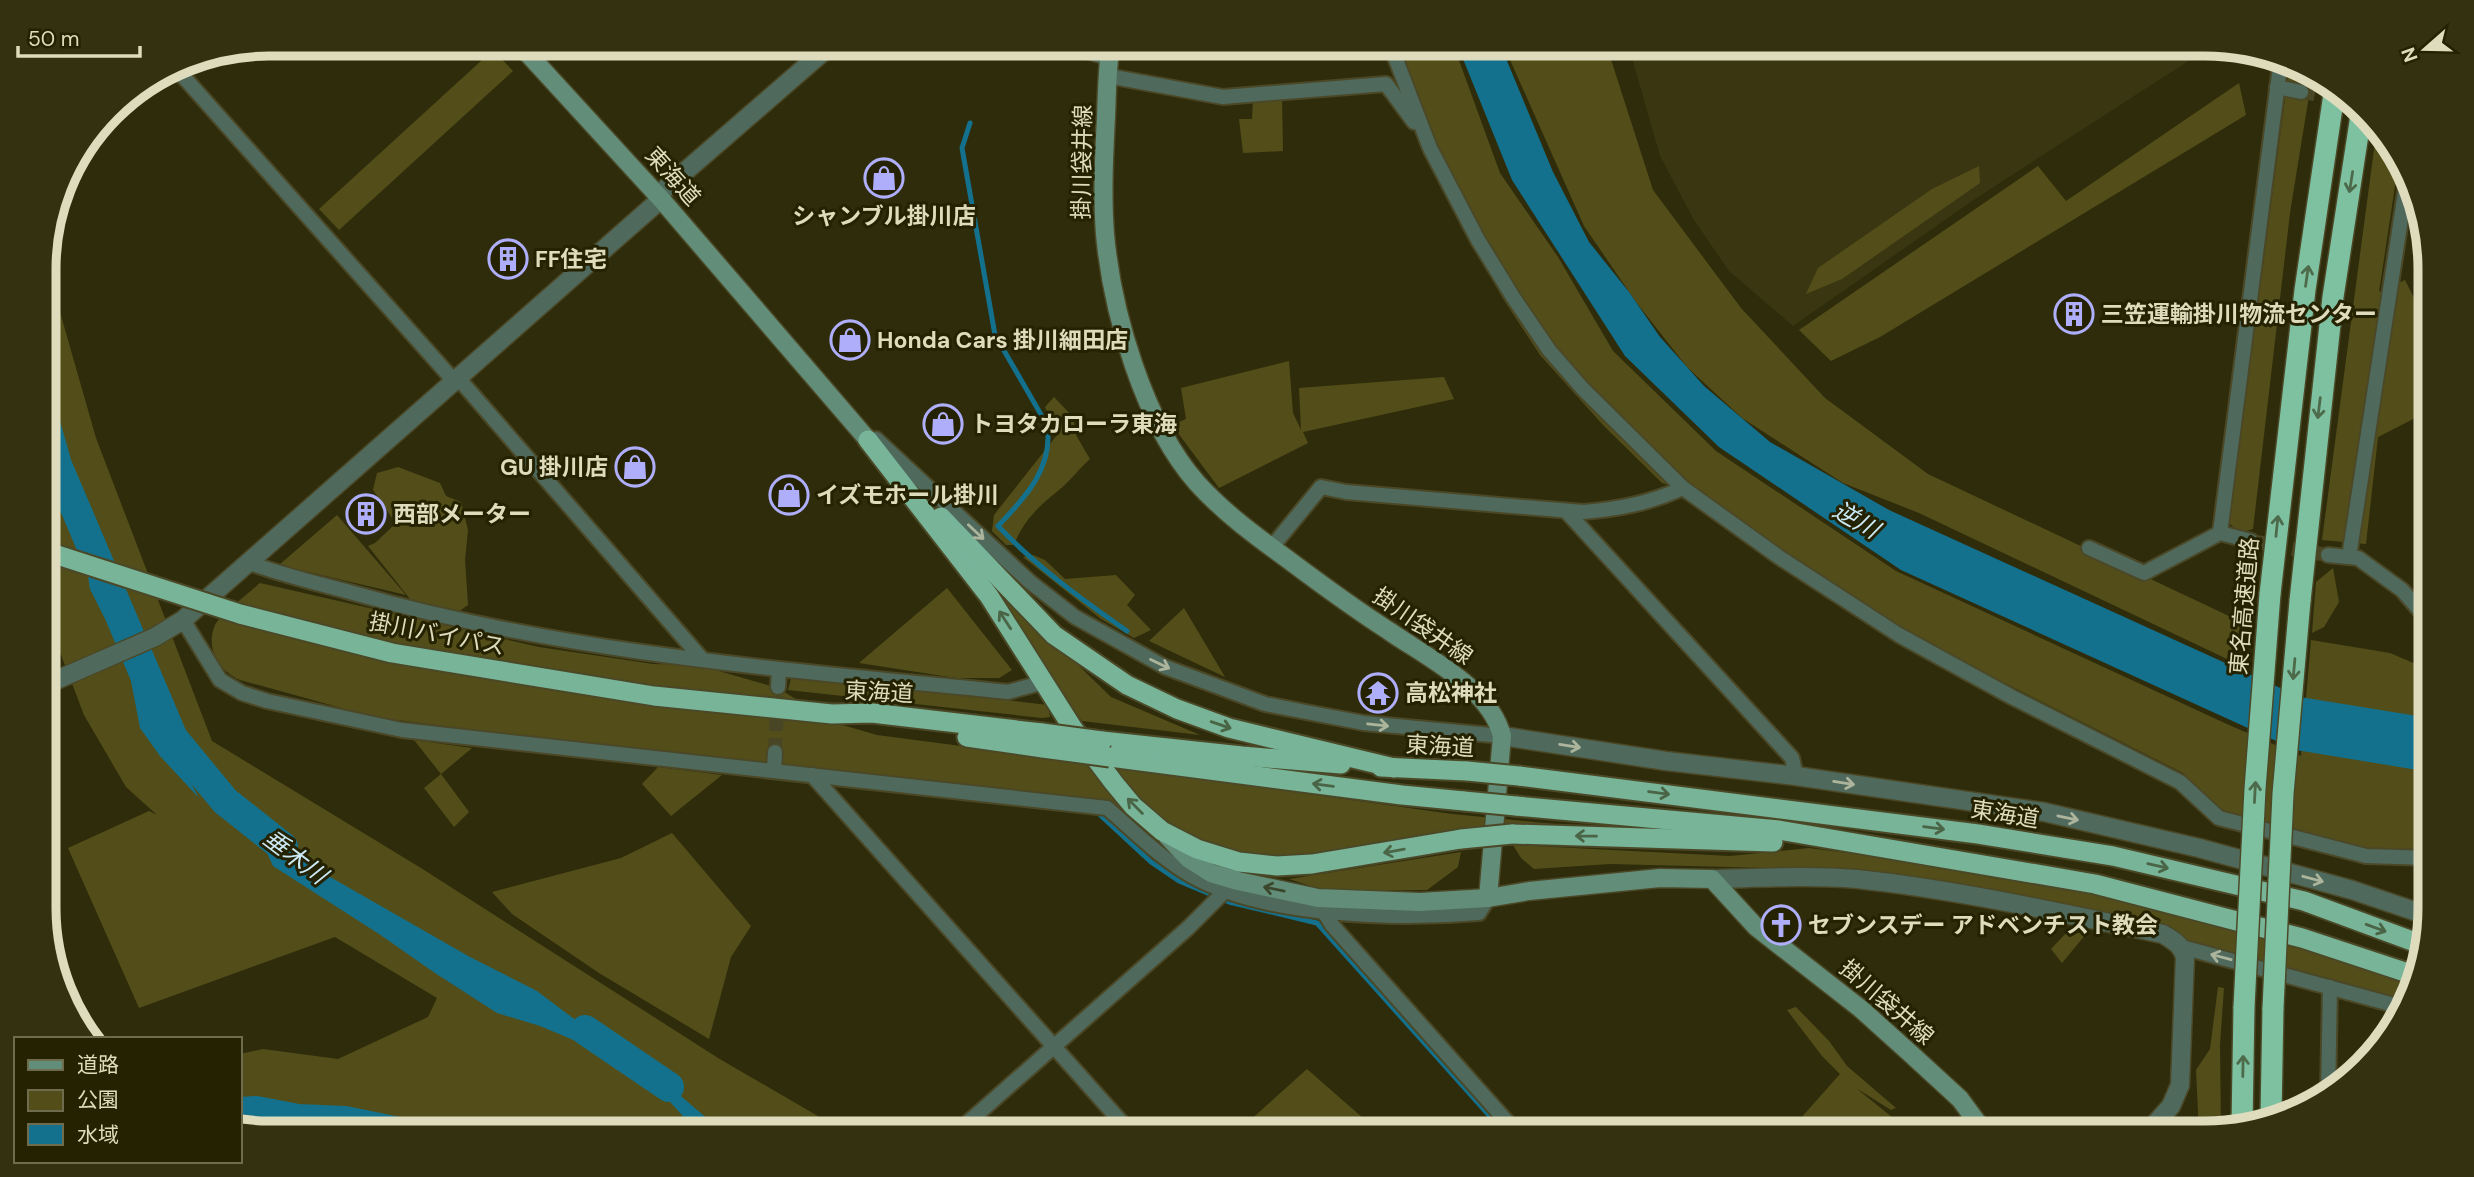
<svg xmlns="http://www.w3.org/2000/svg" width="2474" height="1177" font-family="'DM Sans','Noto Sans JP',sans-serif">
<rect width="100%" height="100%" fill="#2f2c0b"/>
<path fill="#3a3611" d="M 1628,44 L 2205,44 L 2213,45 L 1975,199 L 1793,326 L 1729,271 L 1694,220 L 1660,156 Z"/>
<g fill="#534e19">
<path d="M 1394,44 L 1453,44 L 1500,173 L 1558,257 L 1613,351 L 1716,451 L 1896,571 L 2229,725 L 2301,756 L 2311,640 L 2390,653 L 2430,670 L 2430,855 L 2364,856 L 2362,847 L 2303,835 L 2220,811 L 2183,773 L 1999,680 L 1899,635 L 1683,488 L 1662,483 L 1603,425 L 1540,355 L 1502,297 L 1461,221 Z"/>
<path d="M 1503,44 L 1606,44 L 1653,190 L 1741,308 L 1825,398 L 1928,474 L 2250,626 L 2246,668 L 1919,513 L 1843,483 L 1742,418 L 1687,367 L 1636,302 L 1584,226 Z"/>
<path d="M 493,50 L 513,71 L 339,230 L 319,209 Z"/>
<path d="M 2290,61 L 2312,77 L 2290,213 L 2253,529 L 2240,533 L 2229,523 Z"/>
<path d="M 2239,83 L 2246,115 L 1880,337 L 1831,361 L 1799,330 L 2038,166 L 2066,201 Z"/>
<path d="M 1282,98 L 1283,151 L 1243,153 L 1239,119 L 1252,119 L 1253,99 Z"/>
<path d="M 2377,127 L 2384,132 L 2398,166 L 2379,292 L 2405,280 L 2426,322 L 2429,321 L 2429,411 L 2378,437 L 2366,544 L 2322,540 Z"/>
<path d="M 1979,166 L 1980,183 L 1842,279 L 1806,294 L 1818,268 L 1932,189 Z"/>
<path d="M 44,256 L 96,438 L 212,741 L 421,868 L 718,1058 L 847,1133 L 269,1133 L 240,1127 L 240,1054 L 263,1049 L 338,1059 L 428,1017 L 437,998 L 335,937 L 139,1008 L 68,848 L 149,811 L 157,815 L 126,787 L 84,715 L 45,613 Z"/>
<path d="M 1289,361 L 1293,413 L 1301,430 L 1299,388 L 1444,377 L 1454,399 L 1303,432 L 1308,443 L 1219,488 L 1172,425 L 1186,419 L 1181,388 Z"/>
<path d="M 1054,397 L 1073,417 L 1076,435 L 1090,459 C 1079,469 1070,481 1059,490 C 1039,506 1023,521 1014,545 L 1006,545 L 992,531 L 994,515 L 1057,435 L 1045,407 Z"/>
<path d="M 398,467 L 440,483 L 446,496 L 461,502 L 468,530 L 465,560 L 468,605 L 458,612 L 414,604 L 368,546 L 375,543 L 393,526 L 392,518 L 373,490 L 377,473 Z"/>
<path d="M 337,515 L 406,595 L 279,565 Z"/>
<path d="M 1033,555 L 1045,560 L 1065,579 L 1116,575 L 1135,595 L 1127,605 L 1151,630 L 1134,638 L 1101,619 L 1023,557 Z"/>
<path d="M 973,563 L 1111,697 L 1200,735 L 1082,721 Z"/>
<path d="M 2333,568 L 2339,602 L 2324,627 L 2312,633 L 2316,582 Z"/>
<path d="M 260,583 L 539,647 L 653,664 L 698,665 L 778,688 L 832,722 L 877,735 L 1089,763 L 1136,820 L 1179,861 L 1169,855 L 1110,802 L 631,750 L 374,717 L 240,680 C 219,671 205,648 215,625 C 219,616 250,592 260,583 Z"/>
<path d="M 947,588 L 1012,670 L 999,678 L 956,678 L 859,663 Z"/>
<path d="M 1184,608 L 1225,677 L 1149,641 Z"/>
<path d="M 792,675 L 1048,705 L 1050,717 L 1042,718 L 788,690 Z"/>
<path d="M 414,740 L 472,748 L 441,774 L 469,812 L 454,827 L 424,788 L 441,774 Z"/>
<path d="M 658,767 L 722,775 L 671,816 L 642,784 Z"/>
<path d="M 1113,767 L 1452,814 L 1647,833 L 1276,857 C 1199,850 1161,826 1113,767 Z"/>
<path d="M 672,833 L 751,926 L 731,957 L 709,1039 L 599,973 L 512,914 L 492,892 L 621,858 Z"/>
<path d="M 1513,845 L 1730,856 L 1809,848 L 1954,867 L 2096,893 L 2309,949 L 2415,985 L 2413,995 L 2407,1005 L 2340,983 L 2190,943 L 2166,928 L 1848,870 L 1610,864 L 1534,869 L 1521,858 Z"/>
<path d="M 1461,852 L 1458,867 L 1427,890 L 1326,891 L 1289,879 Z"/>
<path d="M 2068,931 L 2086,934 L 2062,963 L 2051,949 Z"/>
<path d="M 2218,987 L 2224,988 L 2220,1045 L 2221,1132 L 2199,1133 L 2196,1070 L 2210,1049 Z"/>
<path d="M 1796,1007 L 1829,1041 L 1847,1066 L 1896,1108 L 1891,1110 L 1856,1088 L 1898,1122 L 1908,1133 L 1810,1133 L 1800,1119 L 1840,1074 L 1822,1056 L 1787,1010 Z"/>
<path d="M 1307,1069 L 1380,1133 L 1236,1133 Z"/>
</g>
<g fill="#13718d">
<path d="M 1457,44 L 1500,44 L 1553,172 L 1589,242 L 1629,292 L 1660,337 L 1687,367 L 1704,386 L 1770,442 L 1889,510 L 2300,697 L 2430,718 L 2430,772 L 2296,750 L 1901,570 L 1719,447 L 1625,356 L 1512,180 Z"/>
<path d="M 82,538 L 165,733 L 199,798 L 160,756 L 140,728 L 131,681 L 106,621 L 90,589 Z"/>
<path d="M 253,823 L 280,838 L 318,870 L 470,957 L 537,991 L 618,1052 L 590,1047 L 540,1026 L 497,1013 L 435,973 L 379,934 L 273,866 Z"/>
<path d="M 637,1065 L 668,1085 L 724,1133 L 703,1133 L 689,1123 Z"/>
</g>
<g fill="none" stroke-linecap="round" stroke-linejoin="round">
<g stroke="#13718d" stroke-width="5">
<path d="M 970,123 L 962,148 L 995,335 L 1047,425 C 1054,467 1025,498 998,526 C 1037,567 1081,599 1127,631"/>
<path d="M 1098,813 L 1151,862 L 1179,881 L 1229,902 L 1317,923 L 1505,1133"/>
</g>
<g stroke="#13718d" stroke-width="30">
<path d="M 45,423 L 57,465 L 173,738 L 225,801 L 283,847"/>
<path d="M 585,1030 L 669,1087"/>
<path d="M 240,1112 L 256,1111 L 298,1119 L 345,1121 L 403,1133"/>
</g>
<g stroke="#494626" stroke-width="14" stroke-dasharray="14 7" stroke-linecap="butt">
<path d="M 2301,92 L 2340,98"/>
<path d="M 2251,541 L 2328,555"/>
<path d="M 775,752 L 778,687"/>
</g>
<g stroke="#4b4827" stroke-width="18">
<g id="minor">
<path d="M 1390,44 L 1430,148 L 1478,240 L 1513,297 L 1549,350 L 1583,389 L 1683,488 L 1779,557 L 1899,635 L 2012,697 L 2180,782 L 2219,818 L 2366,856 L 2430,858"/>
<path d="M 174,66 L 455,382"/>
<path d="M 1108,76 L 1223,97 L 1386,84 L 1414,122"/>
<path d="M 2277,87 L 2301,92"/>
<path d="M 459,379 L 702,659"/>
<path d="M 876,439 L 1030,582 L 1075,617 L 1165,667 L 1265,704 L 1306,712 L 1364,723 L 1502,736"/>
<path d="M 1566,511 L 1792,758 L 1796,776"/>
<path d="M 2220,533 L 2281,59"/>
<path d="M 1271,548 L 1321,487 L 1346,492 L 1583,512 C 1619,509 1650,503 1683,488"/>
<path d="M 2089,548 L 2144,573 L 2220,533 L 2251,541"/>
<path d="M 2328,555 L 2358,558 L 2402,590 L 2429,621"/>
<path d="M 2349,557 L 2406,186"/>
<path d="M 250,563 C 285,576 321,584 357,594 C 569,654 790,670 1008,692 L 1044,682"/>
<path d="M 183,620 L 220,680 L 242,693 L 267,701 L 402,730 L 1107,808 C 1134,831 1159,857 1190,875 C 1263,917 1396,920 1479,913 L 1488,898"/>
<path d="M 778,687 L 779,669"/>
<path d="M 774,771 L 775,752"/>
<path d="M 812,775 L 1131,1133"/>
<path d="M 1324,912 L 1332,925 L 1517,1133"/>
<path d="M 2182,947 L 2405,1008"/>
<path d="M 2328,1096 L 2330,987"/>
<path d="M 956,1133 L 1188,928 L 1225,891"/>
</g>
</g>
<g stroke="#4b4827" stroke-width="21">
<g id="tertiary">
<path d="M 1067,44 L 1109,56"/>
<path d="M 658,195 L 832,44"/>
<path d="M 45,685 L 155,637 L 183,620 L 661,199"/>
<path d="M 1502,736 L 1666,761 L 1796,776 L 2044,812 L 2199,848 L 2352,890 L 2429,916"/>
<path d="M 1712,879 C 1760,878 1809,875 1857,879 C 1960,890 2061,913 2163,934 C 2174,941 2181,944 2185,957 L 2180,1085 L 2171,1106 L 2147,1133"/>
</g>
</g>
<g stroke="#4b4827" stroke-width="21">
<g id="secondary">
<path d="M 519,44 L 661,199 L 868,440"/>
<path d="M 1111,44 C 1107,68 1107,93 1106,117 C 1104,156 1102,195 1105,234 C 1112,312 1144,423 1197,483 C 1224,513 1257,537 1290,561 C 1322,585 1355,609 1389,631 C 1428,658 1490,688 1502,736 L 1488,898"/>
<path d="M 1167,836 L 1189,859 L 1211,873 L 1238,881 L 1318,898 L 1420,902 L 1488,898 L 1529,891 L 1660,878 L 1712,879 L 1756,927 L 1861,1009 L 1911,1054 L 1960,1099 L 1985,1133"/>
</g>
</g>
<g stroke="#4b4827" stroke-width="23">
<g id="trunk">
<path d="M 868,440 L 989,596 L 1074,730 L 1114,783 L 1133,806 L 1162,831 L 1197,849 L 1239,862 L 1277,866 L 1312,864 L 1461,839"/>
<path d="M 941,517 L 1054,635 L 1127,685 L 1177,709 L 1229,728 L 1394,768"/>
<path d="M 240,614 L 392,653 L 654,696 L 832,714 L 872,713 L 1042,733"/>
<path d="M 967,737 L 1043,748"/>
<path d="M 1102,741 L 1242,756 L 1341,764"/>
<path d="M 1110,757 L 1402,795 L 1464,801"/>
<path d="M 1381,767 L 1467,771"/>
<path d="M 1519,776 L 1978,834 L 2113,856 L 2304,901 L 2423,945"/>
<path d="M 1516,806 L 1779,830 L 2095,884 L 2302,938 L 2417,976"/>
<path d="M 1512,834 L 1773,842"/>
</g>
</g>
<g stroke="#4b4827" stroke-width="24">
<g id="motorway">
<path d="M 2270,594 L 2305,290 L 2334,94"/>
<path d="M 2300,601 L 2333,297 L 2361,115"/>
<path d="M 2271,1115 L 2273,1008"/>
<path d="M 2242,1125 L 2244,1007"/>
</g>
</g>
<use href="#minor" stroke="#4f6a5d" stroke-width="14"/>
<use href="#tertiary" stroke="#4f6a5d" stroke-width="18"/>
<use href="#secondary" stroke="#628d79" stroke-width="18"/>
<use href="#trunk" stroke="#77b498" stroke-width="19"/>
<use href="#motorway" stroke="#7dc1a1" stroke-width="21"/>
<g stroke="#4b4827" stroke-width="23" stroke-linecap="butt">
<g id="trunk-bridge">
<path d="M 45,551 L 240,614"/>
<path d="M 1042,733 L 1102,741"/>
<path d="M 1043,748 L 1110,757"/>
<path d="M 1467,771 L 1519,776"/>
<path d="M 1464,801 L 1516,806"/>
<path d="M 1461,839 L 1512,834"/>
</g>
</g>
<g stroke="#4b4827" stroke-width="24" stroke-linecap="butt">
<g id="motorway-bridge">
<path d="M 2244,1007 L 2255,789 L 2270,594"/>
<path d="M 2273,1008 L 2283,794 L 2300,601"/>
</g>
</g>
<use href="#trunk-bridge" stroke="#77b498" stroke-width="19"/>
<use href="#motorway-bridge" stroke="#7dc1a1" stroke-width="21"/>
</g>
<defs><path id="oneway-shaft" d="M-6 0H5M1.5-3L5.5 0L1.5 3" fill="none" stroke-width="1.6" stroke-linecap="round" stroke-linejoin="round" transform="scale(1.75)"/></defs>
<g stroke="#4d6a4a">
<use href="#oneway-shaft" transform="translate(2351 182) rotate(99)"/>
<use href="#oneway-shaft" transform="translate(2307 276) rotate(-82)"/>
<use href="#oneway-shaft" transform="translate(2319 408) rotate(97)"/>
<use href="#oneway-shaft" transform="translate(2277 526) rotate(-84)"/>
<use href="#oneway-shaft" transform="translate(2294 669) rotate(95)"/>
<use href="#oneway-shaft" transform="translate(2255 792) rotate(-87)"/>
<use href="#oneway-shaft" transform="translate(2243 1066) rotate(-89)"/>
</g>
<g stroke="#acb49b">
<use href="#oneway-shaft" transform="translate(976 532) rotate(43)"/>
<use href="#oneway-shaft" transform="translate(1160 664) rotate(26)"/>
<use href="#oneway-shaft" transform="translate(1378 725) rotate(6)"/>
<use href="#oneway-shaft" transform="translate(1570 746) rotate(9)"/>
<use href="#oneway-shaft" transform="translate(1844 783) rotate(9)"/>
<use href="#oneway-shaft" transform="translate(2068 818) rotate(12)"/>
<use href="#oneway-shaft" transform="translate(2313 879) rotate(15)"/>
<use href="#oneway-shaft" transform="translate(2221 957) rotate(-165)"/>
</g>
<g stroke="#4a6446">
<use href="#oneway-shaft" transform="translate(1005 620) rotate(-123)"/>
<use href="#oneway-shaft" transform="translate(1221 725) rotate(19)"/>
<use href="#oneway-shaft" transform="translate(1323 785) rotate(-173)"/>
<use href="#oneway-shaft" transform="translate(1659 793) rotate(7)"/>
<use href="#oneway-shaft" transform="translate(1135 806) rotate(-135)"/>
<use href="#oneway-shaft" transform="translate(1934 828) rotate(7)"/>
<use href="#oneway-shaft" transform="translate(1586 836) rotate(-179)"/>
<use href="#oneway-shaft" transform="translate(1394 851) rotate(170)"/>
<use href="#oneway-shaft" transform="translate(2158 866) rotate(13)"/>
<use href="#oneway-shaft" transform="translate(2376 928) rotate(20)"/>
</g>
<use stroke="#3a472c" href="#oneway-shaft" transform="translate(1274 889) rotate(-168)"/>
<defs>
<g id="shop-ring" transform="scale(2.0125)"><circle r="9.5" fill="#252202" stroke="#aeaefa" stroke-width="1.5"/><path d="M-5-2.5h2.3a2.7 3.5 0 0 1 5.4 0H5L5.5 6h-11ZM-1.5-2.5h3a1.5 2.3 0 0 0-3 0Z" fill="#aeaefa"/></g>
<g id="building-ring" transform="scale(2.0125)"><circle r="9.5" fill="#252202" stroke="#aeaefa" stroke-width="1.5"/><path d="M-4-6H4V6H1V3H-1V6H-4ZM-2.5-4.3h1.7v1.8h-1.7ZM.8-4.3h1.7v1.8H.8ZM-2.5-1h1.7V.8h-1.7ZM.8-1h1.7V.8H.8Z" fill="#aeaefa"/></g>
<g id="temple-ring" transform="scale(2.0125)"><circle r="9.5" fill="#252202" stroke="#aeaefa" stroke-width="1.5"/><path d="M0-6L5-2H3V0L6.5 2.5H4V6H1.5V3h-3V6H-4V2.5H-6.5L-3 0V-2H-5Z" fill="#aeaefa"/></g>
<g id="church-ring" transform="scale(2.0125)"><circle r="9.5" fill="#252202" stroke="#aeaefa" stroke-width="1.5"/><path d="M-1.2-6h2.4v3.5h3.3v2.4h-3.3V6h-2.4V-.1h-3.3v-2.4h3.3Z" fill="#aeaefa"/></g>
</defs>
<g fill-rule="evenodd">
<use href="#shop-ring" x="884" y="178"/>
<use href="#building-ring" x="508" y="259"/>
<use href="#building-ring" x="2074" y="314"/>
<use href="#shop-ring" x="850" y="340"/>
<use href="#shop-ring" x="943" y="424"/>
<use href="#shop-ring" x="635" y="467"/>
<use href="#shop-ring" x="789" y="495"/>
<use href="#building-ring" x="366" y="514"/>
<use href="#temple-ring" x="1378" y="693"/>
<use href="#church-ring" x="1781" y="925"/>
</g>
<g text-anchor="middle" stroke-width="6" stroke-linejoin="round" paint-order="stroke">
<g font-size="23" fill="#dedcbd" stroke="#252202">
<text transform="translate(1082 162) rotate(-89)" y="8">掛川袋井線</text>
<text transform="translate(673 176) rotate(48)" y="8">東海道</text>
<text transform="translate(2244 606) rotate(-85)" y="8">東名高速道路</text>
<text transform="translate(1423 626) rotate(35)" y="8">掛川袋井線</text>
<text transform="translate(437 634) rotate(11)" y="8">掛川バイパス</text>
<text transform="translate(879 692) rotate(3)" y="8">東海道</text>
<text transform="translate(1440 746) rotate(3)" y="8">東海道</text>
<text transform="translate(2005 814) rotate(9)" y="8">東海道</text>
<text transform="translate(1887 1002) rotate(41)" y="8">掛川袋井線</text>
</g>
<g font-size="23" font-weight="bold" fill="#dedcbd" stroke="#252202" text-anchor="start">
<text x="884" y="224" text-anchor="middle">シャンブル掛川店</text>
<text x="535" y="267">FF住宅</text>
<text x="2101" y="322">三笠運輸掛川物流センター</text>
<text x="877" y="348">Honda Cars 掛川細田店</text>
<text x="970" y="432">トヨタカローラ東海</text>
<text x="608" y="475" text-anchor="end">GU 掛川店</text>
<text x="816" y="503">イズモホール掛川</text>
<text x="393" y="522">西部メーター</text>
<text x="1405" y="701">高松神社</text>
<text x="1808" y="933">セブンスデー アドベンチスト教会</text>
</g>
<g font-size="24" font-style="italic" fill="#cbeaf6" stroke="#252202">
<text transform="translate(1856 520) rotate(30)" y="8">逆川</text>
<text transform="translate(295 857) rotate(37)" y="8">垂木川</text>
</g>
</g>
<path d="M0 0H2474V1177H0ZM269 56H2205A213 213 0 0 1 2418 269V908A213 213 0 0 1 2205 1121H269A213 213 0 0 1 56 908V269A213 213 0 0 1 269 56Z" fill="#343111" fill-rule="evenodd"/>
<path fill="none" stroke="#dedcbd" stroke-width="9" d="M269 56H2205A213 213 0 0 1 2418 269V908A213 213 0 0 1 2205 1121H269A213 213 0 0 1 56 908V269A213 213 0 0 1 269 56Z"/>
<rect x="14" y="1037" width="228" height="126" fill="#252202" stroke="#6f6c4d" stroke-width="2"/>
<rect x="28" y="1060" width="35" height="10" fill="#628d79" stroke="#6f6c4d" stroke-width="2"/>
<text x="77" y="1072" font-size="21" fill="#dedcbd">道路</text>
<rect x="28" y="1090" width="35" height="21" fill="#534e19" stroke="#6f6c4d" stroke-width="2"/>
<text x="77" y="1107" font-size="21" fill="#dedcbd">公園</text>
<rect x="28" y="1124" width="35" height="21" fill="#13718d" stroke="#6f6c4d" stroke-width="2"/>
<text x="77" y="1142" font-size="21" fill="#dedcbd">水域</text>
<g transform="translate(2425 49) rotate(250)" stroke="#252202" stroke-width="5" paint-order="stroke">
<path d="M0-5L12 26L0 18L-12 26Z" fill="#dedcbd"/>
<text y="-10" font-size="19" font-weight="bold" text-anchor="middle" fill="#dedcbd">N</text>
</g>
<path d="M18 46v10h122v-10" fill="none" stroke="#dedcbd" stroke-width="3.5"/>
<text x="28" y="46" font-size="21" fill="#dedcbd" stroke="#252202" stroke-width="5" paint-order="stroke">50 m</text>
</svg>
